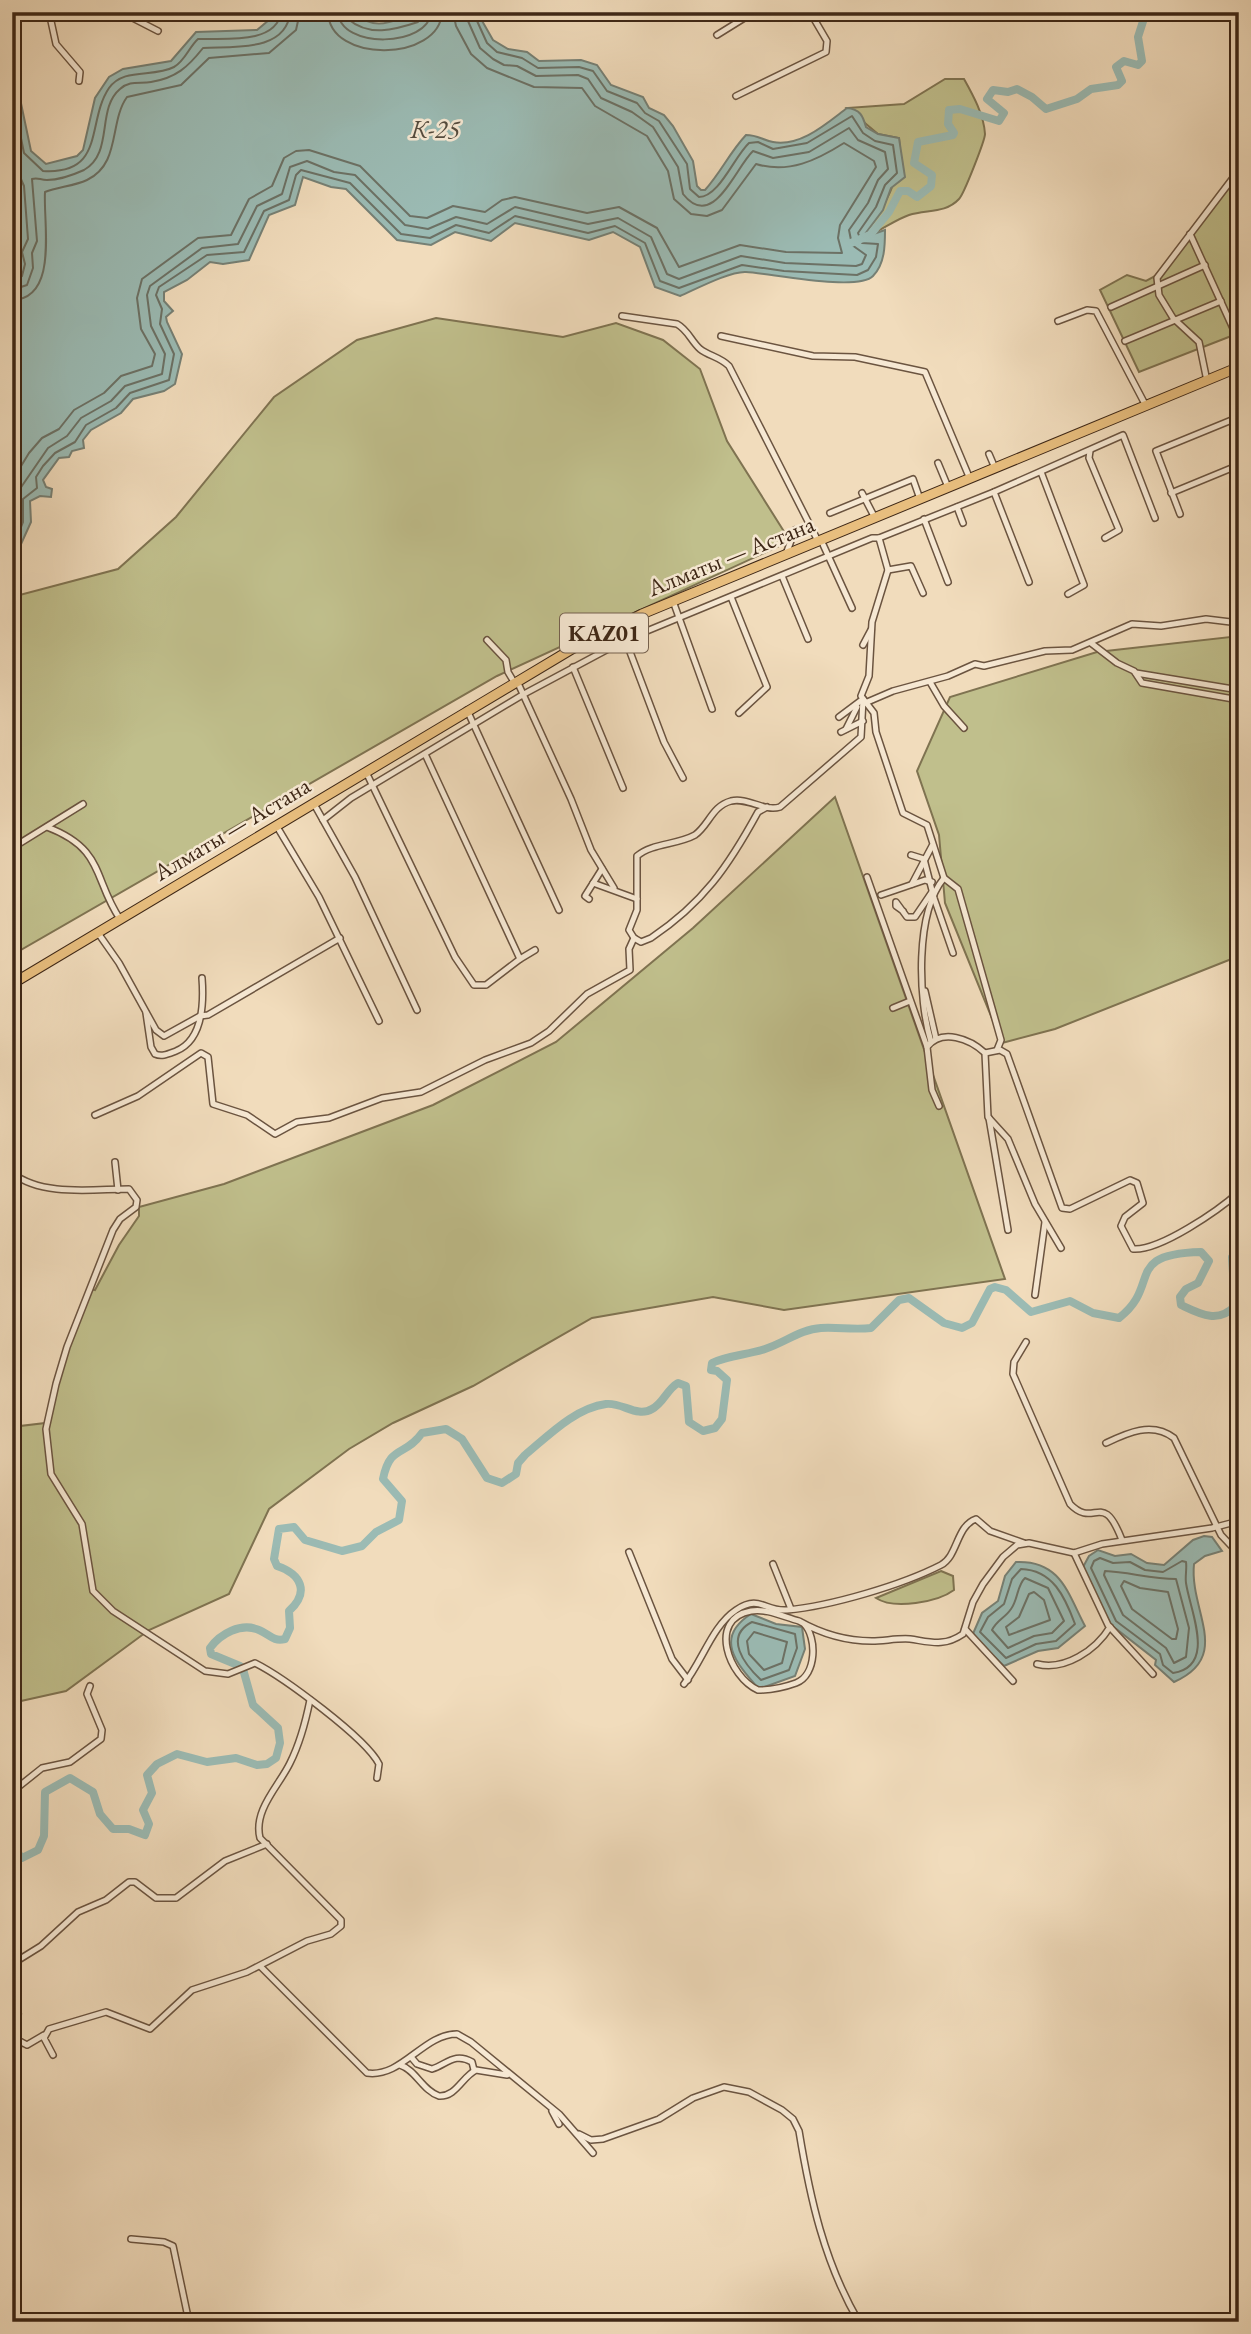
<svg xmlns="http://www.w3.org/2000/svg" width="1251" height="2334" font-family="'EB Garamond',serif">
<rect width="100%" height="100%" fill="#f1dcbc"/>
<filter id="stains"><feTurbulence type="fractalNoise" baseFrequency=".00286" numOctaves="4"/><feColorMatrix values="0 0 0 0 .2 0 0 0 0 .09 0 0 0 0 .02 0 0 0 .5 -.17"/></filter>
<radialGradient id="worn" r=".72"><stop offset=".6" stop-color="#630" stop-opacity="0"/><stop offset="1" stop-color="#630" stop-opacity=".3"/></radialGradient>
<g fill="#c0bf8c" stroke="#7f7351" stroke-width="2">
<path d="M 945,79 L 964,79 C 973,95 984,115 985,134 C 985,140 964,194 959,199 C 945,214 926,209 909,215 C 894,220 878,233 861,239 C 883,210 904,176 899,138 L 878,134 L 847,108 L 904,104 Z"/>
<path d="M 1239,173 L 1239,333 L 1139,372 L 1100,290 L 1127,275 L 1146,281 L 1159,274 Z"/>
<path d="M 436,318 L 563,337 L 616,323 L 663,340 L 700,369 L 727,441 L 790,541 L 497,676 L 12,955 L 12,597 L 118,569 L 176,517 L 274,397 L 357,340 Z"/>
<path d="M 1239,636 L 1239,956 L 1055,1029 L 1002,1043 L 945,903 L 939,835 L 917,771 L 950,697 L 1097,652 Z"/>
<path d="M 835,797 L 1005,1279 L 784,1310 L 713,1297 L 592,1318 L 473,1386 L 393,1423 L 349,1449 L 269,1509 L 229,1594 L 149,1630 L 66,1691 L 12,1703 L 12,1427 L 45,1423 L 65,1354 L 90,1289 L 95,1290 L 119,1245 L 139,1216 L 139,1207 L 224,1184 L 433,1105 L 556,1042 L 693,928 Z"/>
<path d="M 941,1571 L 953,1576 L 954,1590 C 938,1602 894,1610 876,1598 Z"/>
</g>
<g fill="#9bbbb4" stroke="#768075" stroke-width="2">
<path d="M 350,12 C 380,34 393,19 422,12 C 439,9 460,12 477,12 L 493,40 L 508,49 L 527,52 L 539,61 L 581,60 L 597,65 L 611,85 L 643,97 L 649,108 L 664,115 L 673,126 L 693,161 L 697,186 L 701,190 L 705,190 C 721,172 730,152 746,135 C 758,135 762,140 773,142 C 801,147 827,123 847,108 C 860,109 863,116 866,127 L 878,134 L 899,138 L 905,177 L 891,188 L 883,210 L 862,238 L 885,230 C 885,245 885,264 873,276 C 857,292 769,273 746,272 C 730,271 696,289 680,296 L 655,287 L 640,247 L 613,232 L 589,240 L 515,223 L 491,241 L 455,232 L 431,245 L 397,240 L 346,189 L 331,187 L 303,177 L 295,205 L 269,215 L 249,260 L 223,264 L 210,262 L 187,280 L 164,292 L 164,301 L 173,311 L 166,317 L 167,322 L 182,354 L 175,384 L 164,391 L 133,399 L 121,413 L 91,430 L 83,440 L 84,448 L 72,451 L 69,457 L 59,458 L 43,480 L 46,487 L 52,489 L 51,497 L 40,496 L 30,501 L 31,522 L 12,564 L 12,281 L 18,264 L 14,254 L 21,240 L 17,187 L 12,175 L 12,46 L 21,39 L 15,52 L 14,70 L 31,151 L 46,164 L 77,156 L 83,150 L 95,98 L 109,77 L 123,69 L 171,61 L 196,32 L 257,30 L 275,15 Z"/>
<path d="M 1204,1536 L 1212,1537 L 1222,1551 L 1205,1556 L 1194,1564 C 1189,1611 1233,1656 1174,1682 L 1155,1665 L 1156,1660 L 1110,1624 L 1083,1567 L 1089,1556 L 1098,1550 L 1115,1556 L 1131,1554 L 1147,1563 L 1164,1565 L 1193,1540 Z"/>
<path d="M 1016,1562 C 1061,1560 1068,1594 1085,1626 L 1058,1648 L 1038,1651 L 1004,1666 L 972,1636 L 982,1613 L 998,1601 L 1005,1576 Z"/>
<path d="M 751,1614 L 776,1624 L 802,1627 L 805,1649 L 795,1676 L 759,1689 C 737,1664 713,1638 751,1614 Z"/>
</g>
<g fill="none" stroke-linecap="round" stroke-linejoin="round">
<g stroke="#6c7165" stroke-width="2">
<path d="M 328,12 C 329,64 440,62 442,12"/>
<path d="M 338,12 C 340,50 429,47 431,12"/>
<path d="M 347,12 L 348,19 C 369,37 394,30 418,22 L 422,12"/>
<path d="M 12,94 L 24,153 L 43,171 C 106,175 86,122 109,88 C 124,67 153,78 174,67 C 185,61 189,47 198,39 C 222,38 277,45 281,12"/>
<path d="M 12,174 L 20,177 L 24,186 L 28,239 L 22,252 L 25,264 L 22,276 L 12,281"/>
<path d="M 12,290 L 27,285 L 33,268 L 32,253 L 37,241 L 32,179 C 38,177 40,180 47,180 C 59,180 73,175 84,170 C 114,153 96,109 120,89 C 130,80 140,84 151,82 C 176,78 188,67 203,48 C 230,46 287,53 290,12"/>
<path d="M 12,300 C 59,299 43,223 45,192 C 58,187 74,186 87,180 C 121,164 109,122 127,97 L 181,85 L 209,58 L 269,53 L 296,30 L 300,12"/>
<path d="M 12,481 L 29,453 L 42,438 L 59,429 L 74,410 L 104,393 L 121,376 L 152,366 L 155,354 L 141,329 L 137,298 L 142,279 L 198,238 L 231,235 L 249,199 L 272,186 L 284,158 L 296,151 L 309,150 L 360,166 L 410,216 L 427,218 L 453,206 L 485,212 L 502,200 L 515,197 L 587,213 L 619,207 L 657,228 L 679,267 L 740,245 L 786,252 L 842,253 L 838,238 L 840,225 L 876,167 L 874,161 L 844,143 C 817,160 789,174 756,164 L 722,210 L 707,216 L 691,214 L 674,199 L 668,171 L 647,136 L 595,106 L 582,88 L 534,87 L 487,68 L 471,54 L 456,26 L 453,12"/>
<path d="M 12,527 L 15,496 L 48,448 L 67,436 L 81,418 L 111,401 L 125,386 L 162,374 L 165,354 L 151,326 L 147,295 L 150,286 L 202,248 L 238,244 L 257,206 L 282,194 L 290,167 L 307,161 L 334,172 L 355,175 L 405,225 L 428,229 L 456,217 L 487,224 L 515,207 L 588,224 L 618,218 L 651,237 L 667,274 L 679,279 L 741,256 L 785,263 L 856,266 L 862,264 L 866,255 L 852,245 L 849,230 L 868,203 L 878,180 L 888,169 L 885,152 L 858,140 L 849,128 L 809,152 L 773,158 L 753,151 C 735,168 713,232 683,194 L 678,167 L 653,127 L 632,112 L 601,98 L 588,79 L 578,75 L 536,76 L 517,66 L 504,65 L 493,59 L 480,48 L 464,12"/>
<path d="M 12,549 L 23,522 L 23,499 L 37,488 L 36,477 L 43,466 L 55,453 L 75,442 L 86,425 L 116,408 L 130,393 L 169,380 L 174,354 L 160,324 L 162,309 L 156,295 L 159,287 L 207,255 L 244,252 L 264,211 L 289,200 L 296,175 L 301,170 L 350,183 L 401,234 L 430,238 L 456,225 L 489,233 L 515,216 L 588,233 L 615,226 L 645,243 L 660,281 L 679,288 L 742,265 L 784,271 L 857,275 L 868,270 L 876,257 L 878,244 L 862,243 L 858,233 L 876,207 L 885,185 L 897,173 L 893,145 L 875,141 L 863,133 L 852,116 L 807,143 L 773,149 L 758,142 L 749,143 C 734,157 719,197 699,197 L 690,189 L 687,164 L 659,121 L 645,113 L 637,103 L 607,91 L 593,71 L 579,67 L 538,68 L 522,58 L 497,52 L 487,43 L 473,12"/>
<path d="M 1100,1558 L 1113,1563 L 1130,1562 L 1145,1570 L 1163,1572 L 1182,1561 L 1186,1562 C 1187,1569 1185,1576 1186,1583 C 1190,1611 1217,1666 1173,1673 L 1163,1665 L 1160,1654 L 1116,1621 L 1091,1568 L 1094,1561 Z"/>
<path d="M 1021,1569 C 1053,1570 1065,1597 1075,1624 L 1056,1641 L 1036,1644 L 1006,1658 L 980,1632 L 988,1617 L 1004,1604 L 1012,1579 Z"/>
<path d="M 1105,1571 C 1129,1572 1151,1579 1176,1579 L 1189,1628 L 1186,1657 L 1174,1663 L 1166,1648 L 1123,1615 L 1104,1575 Z"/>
<path d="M 1025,1578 L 1048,1588 L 1064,1621 L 1052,1633 L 1034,1636 L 1008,1648 L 992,1630 C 997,1620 1005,1618 1011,1609 C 1018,1600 1017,1585 1025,1578 Z"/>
<path d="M 1124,1581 L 1140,1588 L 1168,1592 L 1178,1629 L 1176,1639 L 1172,1639 L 1132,1609 L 1121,1586 Z"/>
<path d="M 1034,1592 L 1044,1600 L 1050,1620 L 1009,1635 L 1006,1627 L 1019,1617 L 1029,1594 Z"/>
<path d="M 752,1622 L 795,1634 L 797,1648 L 789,1670 L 761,1680 C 745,1665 723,1637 752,1622 Z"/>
<path d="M 754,1632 L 787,1642 L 782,1663 L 764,1670 L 749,1654 L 747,1641 Z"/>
</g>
<g stroke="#9bbbb4" stroke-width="8">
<path d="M 851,243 L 870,235 L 889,212 L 900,191 L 908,191 L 917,197 L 931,186 L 932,175 L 914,163 L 918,142 L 953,135 L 954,133 L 948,124 L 949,110 L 960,109 L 999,121 L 1004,113 L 987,99 L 993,90 L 1008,92 L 1017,89 L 1032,97 L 1046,109 L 1077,99 L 1091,89 L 1118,85 L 1122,81 L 1116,67 L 1124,61 L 1138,65 L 1142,61 L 1138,37 L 1146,12"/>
<path d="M 240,1666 L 211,1654 L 210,1648 C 220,1634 241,1622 259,1630 C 269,1634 273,1642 285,1639 L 290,1628 L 289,1611 C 310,1592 301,1574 277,1566 L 274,1559 L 279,1529 L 294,1527 L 305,1540 L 342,1551 L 362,1546 L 376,1532 L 399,1520 L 402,1501 L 383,1479 C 390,1444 405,1457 422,1433 L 446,1429 L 462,1439 L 487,1478 L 502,1483 L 516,1474 L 518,1463 L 525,1455 C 548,1436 575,1408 606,1404 C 622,1402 637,1418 652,1409 C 663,1404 667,1389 678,1383 L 686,1386 L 689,1422 L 703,1431 L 715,1428 L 722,1419 L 727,1380 L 717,1371 L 711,1370 L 712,1363 C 729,1355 747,1355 765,1349 C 784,1343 801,1329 821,1328 C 838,1327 854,1330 871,1328 L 899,1300 L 909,1298 L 944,1323 L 962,1328 L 972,1323 L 990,1289 L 995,1287 L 1006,1290 L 1031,1312 L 1070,1301 L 1093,1313 L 1119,1318 C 1162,1285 1122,1254 1201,1252 L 1209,1261 L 1198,1283 L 1186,1289 L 1180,1297 L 1181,1305 C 1200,1314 1218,1324 1235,1306 L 1232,1257 L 1239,1251"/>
<path d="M 12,1847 L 22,1858 L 38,1850 L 44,1836 L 45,1792 L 70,1778 L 93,1792 L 100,1814 L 113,1829 L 129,1829 L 145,1835 L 149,1824 L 143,1810 L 152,1793 L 147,1775 L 157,1764 L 177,1754 L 207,1762 L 236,1758 L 257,1765 L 267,1764 L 276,1758 L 280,1743 L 278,1728 L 253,1705 L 243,1669"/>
</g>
<g stroke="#6b5440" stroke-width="8">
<g id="minor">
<path d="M 49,12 L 56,44 L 80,72 L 79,81"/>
<path d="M 121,12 L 158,31"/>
<path d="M 717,35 L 754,12"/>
<path d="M 736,96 L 826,52 L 827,41 L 810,12"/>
<path d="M 1190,234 L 1237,337"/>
<path d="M 1111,307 L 1205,265"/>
<path d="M 622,316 L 677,324 C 688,330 691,341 700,349 C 709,356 720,357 729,366 L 818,541"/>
<path d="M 1058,321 L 1087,310 L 1096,311 L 1146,406"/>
<path d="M 721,336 L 813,356 L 855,357 L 925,372 L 970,479"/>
<path d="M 1125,341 L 1221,301"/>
<path d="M 1207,381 L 1199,342 L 1173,318 L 1159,295 L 1157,278 L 1239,170"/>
<path d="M 1090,451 L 1089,458 L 1119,530 L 1105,538"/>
<path d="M 989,454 L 995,468"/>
<path d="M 938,463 L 948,487"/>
<path d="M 1041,472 L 1084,585 L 1068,594"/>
<path d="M 994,492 L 1029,582"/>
<path d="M 862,493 L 875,518"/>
<path d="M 1171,493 L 1239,465"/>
<path d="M 957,507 L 963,523"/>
<path d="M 830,513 L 913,479 L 920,499"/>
<path d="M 1180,514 L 1156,451 L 1239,417"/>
<path d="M 924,519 L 948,582"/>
<path d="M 879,538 L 888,570 L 872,622 L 869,676 L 861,696 L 874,713 L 876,732 L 903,813 L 927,825 L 944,878 L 958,889 L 1001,1040 L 997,1050"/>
<path d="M 821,540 L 852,608"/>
<path d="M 786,554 L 795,530"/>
<path d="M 888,570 L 911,566 L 923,593"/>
<path d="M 782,576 L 808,639"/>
<path d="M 731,597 L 767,687 L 739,713"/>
<path d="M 673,601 L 712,709"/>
<path d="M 613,628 L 627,644 L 664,742 L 683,778"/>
<path d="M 487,640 L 506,660 L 508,672 L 514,682"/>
<path d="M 1091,643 L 1117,663 L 1134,671 L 1142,683 L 1239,700"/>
<path d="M 863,645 L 871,630"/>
<path d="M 573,667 L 623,788"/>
<path d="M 1136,673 L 1239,690"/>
<path d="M 517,681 L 571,799 L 591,850 L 614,888"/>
<path d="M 930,682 L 944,706 L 964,728"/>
<path d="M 865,703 L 893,691 L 948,676 L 975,664 L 984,666 L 1045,651 L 1072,650 L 1132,624 L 1161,626 L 1206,619 L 1239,623"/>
<path d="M 467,710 L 559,910"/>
<path d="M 839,717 L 863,699"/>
<path d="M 846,729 L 857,707"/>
<path d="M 841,732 L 863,721"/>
<path d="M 366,772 L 455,957 L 474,985 L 486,985 L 520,959 L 425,754"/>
<path d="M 314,804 L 355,877 L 417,1010"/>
<path d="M 767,807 L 758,812 C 728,867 703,903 651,938 L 641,942 L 634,938 L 629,930 L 637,910 L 637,856 C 652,843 677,845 695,835 C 709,825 712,806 731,801 C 748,797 764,812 780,807 L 861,737 L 863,699"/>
<path d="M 323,820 L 351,798 L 524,694 L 625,640 L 872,538 L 879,538 L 994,492 L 1123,435 L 1155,518"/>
<path d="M 276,825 L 319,897 L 379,1021"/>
<path d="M 47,827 C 105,849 93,879 120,919"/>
<path d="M 12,848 L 83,804"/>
<path d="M 911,855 L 924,859 L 934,898 L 953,953"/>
<path d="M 867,877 L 927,1047"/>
<path d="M 593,883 L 637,899"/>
<path d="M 912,884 L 932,846"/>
<path d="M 881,895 L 925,880 L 932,882"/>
<path d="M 589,899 L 585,896 L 602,869"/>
<path d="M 903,911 L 896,906 L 896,902 L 907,917 L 915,917 L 932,892"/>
<path d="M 98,933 L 119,963 L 156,1030 L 164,1036 L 200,1016 L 208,1015 L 340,938"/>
<path d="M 520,959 L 535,950"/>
<path d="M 925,991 L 936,1039"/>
<path d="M 893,1008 L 910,1001"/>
<path d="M 146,1013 L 151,1047 L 155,1054 C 162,1057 168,1054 176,1051 C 203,1040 204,1004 202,978"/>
<path d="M 931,1042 C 918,999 915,913 944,878"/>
<path d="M 985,1053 L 1000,1050 L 1007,1054 L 1062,1208 L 1070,1209 L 1130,1180 L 1137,1183 L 1143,1203 L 1125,1217 L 1121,1226 L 1133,1249 C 1160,1251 1219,1210 1239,1192"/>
<path d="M 939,1106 L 932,1090 L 927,1047 C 942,1028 970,1039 985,1053 L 988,1117 L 1008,1139 L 1035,1204 L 1061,1248"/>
<path d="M 95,1115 L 138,1096 L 201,1053 L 208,1057 L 213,1104 L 247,1115 L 275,1134 L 297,1122 L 329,1118 L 382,1098 L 421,1092 L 485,1060 L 531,1043 L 549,1031 L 587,994 L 630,970 L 629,949 L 634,938"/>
<path d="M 989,1118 L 1008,1230"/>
<path d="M 115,1162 L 118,1190"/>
<path d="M 12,1173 C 43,1197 93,1189 129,1189 L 137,1200 L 136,1207 L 120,1219 L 113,1230 L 67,1347 L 56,1384 L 46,1429 L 51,1474 L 82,1524 L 93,1591 L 113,1611 L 205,1671 L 228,1674 L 255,1663 C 283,1677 366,1738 379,1764 L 377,1778"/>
<path d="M 1035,1295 L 1045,1222"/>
<path d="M 1026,1342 L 1014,1362 L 1013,1374 L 1070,1504 C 1095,1530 1102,1488 1122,1540"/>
<path d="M 1106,1443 C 1127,1433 1152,1421 1174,1438 L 1221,1535 L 1239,1554"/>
<path d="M 629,1552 L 672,1659 L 688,1680"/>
<path d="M 1074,1553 L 1108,1625 L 1153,1674"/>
<path d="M 773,1564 L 791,1609"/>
<path d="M 804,1624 C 817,1637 817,1675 796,1683 C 785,1687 769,1690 758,1690 C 729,1677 707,1619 751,1611 C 766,1608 784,1617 799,1621 C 822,1634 844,1641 872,1641 C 884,1641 898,1638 910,1639 C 931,1642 944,1647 963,1634 L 973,1602 L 983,1584 L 1003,1557 L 1017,1545 L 1029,1543 L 1074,1553 L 1102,1544 L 1212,1528 L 1239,1521"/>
<path d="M 965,1629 L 1013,1681"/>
<path d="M 1037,1664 C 1065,1671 1096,1650 1110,1627"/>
<path d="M 684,1684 C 702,1662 712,1626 736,1610 C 760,1594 765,1612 787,1610 C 831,1606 902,1585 941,1565 C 958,1556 956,1526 976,1519 L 990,1531 L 1024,1543"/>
<path d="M 12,1792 L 42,1768 L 70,1762 L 101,1739 L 102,1730 L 87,1694 L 90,1686"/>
<path d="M 12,1964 L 41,1946 L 78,1912 L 106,1900 L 129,1882 L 135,1882 L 156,1898 L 176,1898 L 225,1861 L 267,1844"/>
<path d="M 260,1966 L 367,2073 C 402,2078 423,2034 457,2034 L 471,2042 L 559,2114 L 593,2153"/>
<path d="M 12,2023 L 18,2014"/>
<path d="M 12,2037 L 27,2045 L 44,2035"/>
<path d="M 12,2052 L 20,2044"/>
<path d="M 53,2055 L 44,2038 L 49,2029 L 106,2012 L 150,2029 L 192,1990 L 247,1972 L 307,1941 L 331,1934 L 341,1926 L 341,1920 L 260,1838 C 253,1810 279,1786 290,1763 C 299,1745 306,1720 310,1700"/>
<path d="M 411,2057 L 417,2064 L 432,2069 C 447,2064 455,2052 472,2062 L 474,2070"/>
<path d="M 400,2065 C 416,2070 422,2090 439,2096 C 456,2097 462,2077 476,2070 L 507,2075"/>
<path d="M 552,2111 L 559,2124"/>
<path d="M 579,2134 L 591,2140 L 603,2139 L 659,2119 L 693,2098 L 724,2087 L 749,2092 L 782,2110 L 793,2119 L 799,2131 C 810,2198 824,2262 859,2322"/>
<path d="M 131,2239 L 164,2242 L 173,2246 L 189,2322"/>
</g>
</g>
<g stroke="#3e2716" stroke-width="11">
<path id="trunk" d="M 12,984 L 572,649 L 642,614 L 1239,367"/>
</g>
<use href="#minor" stroke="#f6e8d3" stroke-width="5"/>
<use href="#trunk" stroke="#e8be7e" stroke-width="9"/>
</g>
<g text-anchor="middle" stroke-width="5" stroke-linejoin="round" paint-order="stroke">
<rect fill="#f6e8d3" stroke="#75614f" stroke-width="2" x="560" y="613.5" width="88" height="39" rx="5"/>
<g font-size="23" font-weight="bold" fill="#3e2716">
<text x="604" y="641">KАZ01</text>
</g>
<g font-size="24" fill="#3e2716" stroke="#f6e8d3">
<text transform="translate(731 556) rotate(-22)" y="8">Алматы — Астана</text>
<text transform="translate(232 829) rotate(-31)" y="8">Алматы — Астана</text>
</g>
<g font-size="26" font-style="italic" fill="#554c3e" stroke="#f6e8d3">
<text x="435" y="138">К-25</text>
</g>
</g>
<rect width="1251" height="2334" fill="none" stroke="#f1dcbc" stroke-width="42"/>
<rect x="14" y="14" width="1223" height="2306" fill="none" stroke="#3e2716" stroke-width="3.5"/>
<rect x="21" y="21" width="1209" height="2292" fill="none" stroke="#3e2716" stroke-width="2"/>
<rect width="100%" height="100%" filter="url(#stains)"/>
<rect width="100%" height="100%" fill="url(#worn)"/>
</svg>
